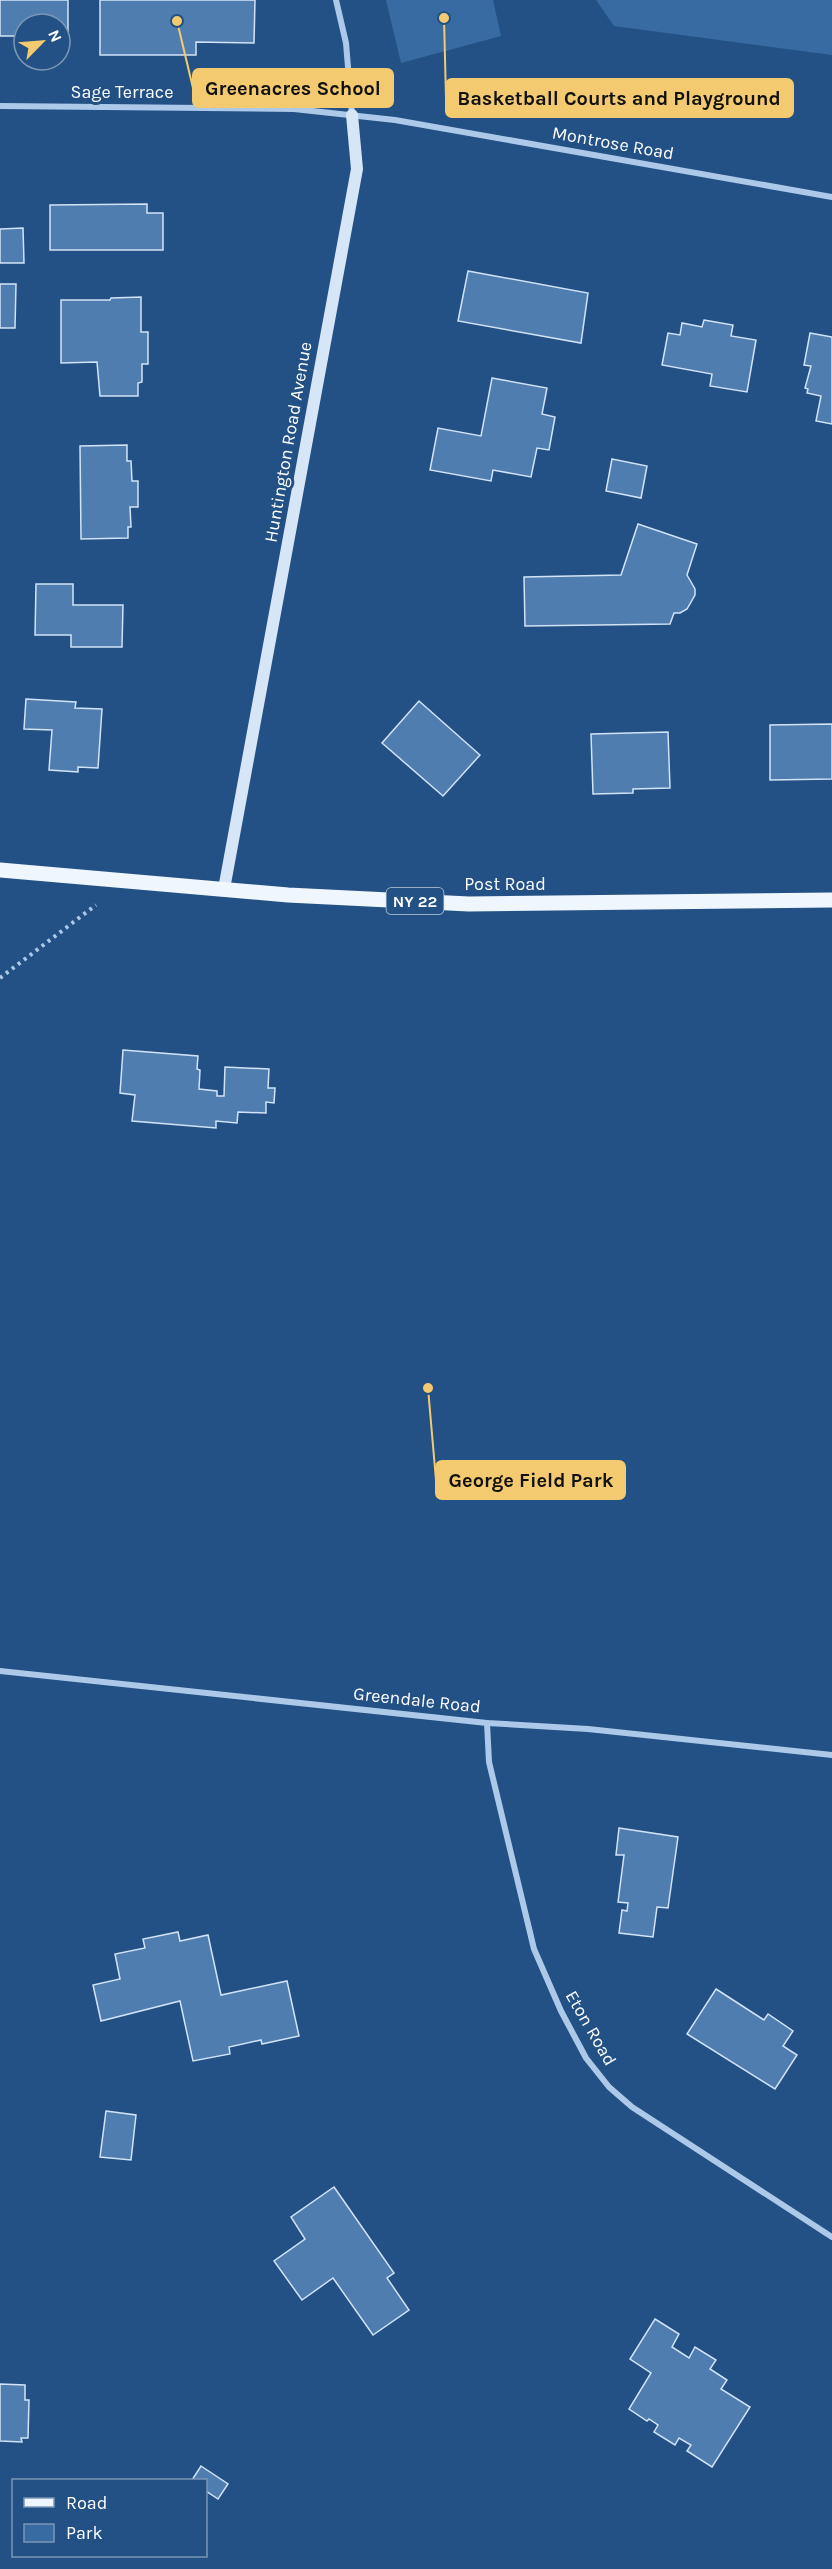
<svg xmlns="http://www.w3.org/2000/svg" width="832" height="2569" font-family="Karla,sans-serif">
<rect width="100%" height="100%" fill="#235185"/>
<g fill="#386ba2">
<path d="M 386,0 L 493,0 L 501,36 L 401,63 Z"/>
<path d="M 596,0 L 832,0 L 832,55 L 614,26 Z"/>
</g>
<g fill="#507daf" stroke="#d1e3f7" stroke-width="1.5">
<path d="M 0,0 L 68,0 L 68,36 L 60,36 L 60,24 L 24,24 L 24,36 L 0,36 Z"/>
<path d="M 100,0 L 255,0 L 254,43 L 196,42 L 196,55 L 100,55 Z"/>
<path d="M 147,204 L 147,213 L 163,213 L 163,250 L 50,250 L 50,205 Z"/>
<path d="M 23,228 L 24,263 L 0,263 L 0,229 Z"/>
<path d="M 468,271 L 588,293 L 581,343 L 458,321 Z"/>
<path d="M 0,284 L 16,284 L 15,328 L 0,328 Z"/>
<path d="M 141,297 L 141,332 L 148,332 L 148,364 L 142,364 L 142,382 L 138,383 L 138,396 L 100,396 L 97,362 L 61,363 L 61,300 L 110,300 L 111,298 Z"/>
<path d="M 704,320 L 733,325 L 731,336 L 756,340 L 747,392 L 710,386 L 712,374 L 662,365 L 668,333 L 680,335 L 682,323 L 702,327 Z"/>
<path d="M 810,333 L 832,337 L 832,424 L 816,421 L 821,396 L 807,393 L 808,389 L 805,388 L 811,366 L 804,365 Z"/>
<path d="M 492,378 L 547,388 L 542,414 L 555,417 L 549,450 L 537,448 L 531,477 L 493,470 L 491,481 L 430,470 L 438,428 L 481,436 Z"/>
<path d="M 127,445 L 127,461 L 131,461 L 132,481 L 138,481 L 138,507 L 130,507 L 131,527 L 128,527 L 128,538 L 81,539 L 80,446 Z"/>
<path d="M 612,459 L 647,466 L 641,498 L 606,491 Z"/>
<path d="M 638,524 L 697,544 L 687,575 L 695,589 L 695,595 L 687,609 L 680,613 L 674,613 L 670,624 L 525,626 L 524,577 L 621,575 Z"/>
<path d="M 36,584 L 73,584 L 73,605 L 123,605 L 122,647 L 71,647 L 71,635 L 35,635 Z"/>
<path d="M 26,699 L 76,702 L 75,708 L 102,709 L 98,768 L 78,767 L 78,772 L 49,770 L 52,730 L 24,729 Z"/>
<path d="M 419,701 L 480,755 L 443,796 L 382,743 Z"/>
<path d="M 832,724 L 832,779 L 770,780 L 770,725 Z"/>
<path d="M 668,732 L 670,788 L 633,789 L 633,793 L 593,794 L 591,734 Z"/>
<path d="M 123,1050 L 198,1056 L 197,1069 L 200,1070 L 199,1089 L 217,1091 L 217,1096 L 224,1096 L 225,1067 L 269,1069 L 268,1088 L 275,1088 L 274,1103 L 266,1102 L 266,1113 L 238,1112 L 237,1123 L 216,1121 L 216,1128 L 132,1121 L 135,1095 L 120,1093 Z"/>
<path d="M 619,1828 L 678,1837 L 668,1908 L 657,1907 L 653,1937 L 619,1933 L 622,1910 L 627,1911 L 628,1903 L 618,1902 L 624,1855 L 616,1855 Z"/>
<path d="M 178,1932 L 180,1941 L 208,1935 L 221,1995 L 287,1981 L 299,2036 L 262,2044 L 261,2040 L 229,2047 L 230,2054 L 193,2061 L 180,2001 L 101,2021 L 93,1985 L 120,1979 L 115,1954 L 145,1948 L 143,1939 Z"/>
<path d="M 716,1989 L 764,2020 L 768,2014 L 793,2031 L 783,2046 L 797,2055 L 775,2089 L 687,2034 Z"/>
<path d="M 106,2111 L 136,2115 L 131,2160 L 100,2157 Z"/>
<path d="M 334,2187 L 394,2273 L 387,2278 L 409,2310 L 373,2335 L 333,2278 L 302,2300 L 274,2261 L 305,2239 L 291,2217 Z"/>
<path d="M 655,2319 L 679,2334 L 672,2347 L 689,2358 L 695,2347 L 716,2360 L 710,2369 L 727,2380 L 721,2389 L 750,2407 L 712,2467 L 687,2451 L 691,2445 L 679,2438 L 675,2445 L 654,2432 L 658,2425 L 649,2419 L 647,2421 L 629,2409 L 651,2373 L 630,2359 Z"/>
<path d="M 0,2384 L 25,2385 L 25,2400 L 29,2400 L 28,2438 L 21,2438 L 22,2442 L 0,2441 Z"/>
<path d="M 201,2466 L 228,2484 L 218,2499 L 206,2491 L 206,2480 L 192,2480 Z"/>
</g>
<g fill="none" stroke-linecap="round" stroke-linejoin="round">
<path stroke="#adc9e9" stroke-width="4" stroke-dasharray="3 4.5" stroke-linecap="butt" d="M 0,978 L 96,905"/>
<g stroke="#adc9e9" stroke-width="6">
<path d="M 336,0 L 346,43 L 352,115"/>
<path d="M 0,106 L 294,109 L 395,120 L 832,197"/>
<path d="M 0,1671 L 487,1723 L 588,1729 L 832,1755"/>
<path d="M 487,1723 L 489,1762 L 534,1949 L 561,2011 L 586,2058 L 609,2087 L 632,2107 L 832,2237"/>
</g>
<path stroke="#d7e6f7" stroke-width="12" d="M 224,889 L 357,169 L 352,115"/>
<path stroke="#f0f6fe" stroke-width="15" d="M 0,870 L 288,895 L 469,904 L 832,900"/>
</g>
<g text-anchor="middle" stroke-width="6" stroke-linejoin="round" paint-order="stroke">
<rect fill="#235185" stroke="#bdcbda" stroke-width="1.5" x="386.5" y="888" width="57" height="26" rx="4.5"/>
<g font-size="16" font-weight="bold" fill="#fff">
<text x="415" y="907">NY 22</text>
</g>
<g font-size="18" fill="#fff" stroke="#235185">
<text x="122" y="98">Sage Terrace</text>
<text transform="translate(613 143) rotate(10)" y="6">Montrose Road</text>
<text transform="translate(288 442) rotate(-80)" y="6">Huntington Road Avenue</text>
<text x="505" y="890">Post Road</text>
<text transform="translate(417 1700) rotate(6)" y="6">Greendale Road</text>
<text transform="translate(591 2028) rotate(60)" y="6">Eton Road</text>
</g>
</g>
<path fill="none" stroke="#f3ca70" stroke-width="2" d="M177 21L193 88M444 18L446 98M428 1388L436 1480"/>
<g fill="#f3ca70" stroke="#235185" stroke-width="2">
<circle cx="177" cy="21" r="6"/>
<circle cx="444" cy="18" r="6"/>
<circle cx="428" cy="1388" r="6"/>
</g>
<g fill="#f3ca70" stroke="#f3ca70" stroke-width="2">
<rect x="193" y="69" width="200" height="38" rx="6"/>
<rect x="446" y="79" width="347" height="38" rx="6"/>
<rect x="436" y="1461" width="189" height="38" rx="6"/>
</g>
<g font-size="20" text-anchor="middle" font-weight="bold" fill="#111">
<text x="293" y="95">Greenacres School</text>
<text x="619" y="105">Basketball Courts and Playground</text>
<text x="531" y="1487">George Field Park</text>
</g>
<rect x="12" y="2479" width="195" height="78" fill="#235185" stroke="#7b97b6" stroke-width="1.5"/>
<rect x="24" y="2498" width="30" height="9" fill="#f0f6fe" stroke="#7b97b6" stroke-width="1.5"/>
<text x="66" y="2509" font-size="18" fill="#ffffff">Road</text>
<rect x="24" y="2524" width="30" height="18" fill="#386ba2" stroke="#7b97b6" stroke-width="1.5"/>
<text x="66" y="2539" font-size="18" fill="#ffffff">Park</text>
<g transform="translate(42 42) rotate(65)"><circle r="28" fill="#235185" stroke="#7b97b6" stroke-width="1.5"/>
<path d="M0-4.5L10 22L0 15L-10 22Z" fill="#f3ca70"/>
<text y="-9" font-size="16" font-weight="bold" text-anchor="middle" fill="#ffffff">N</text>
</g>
</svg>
